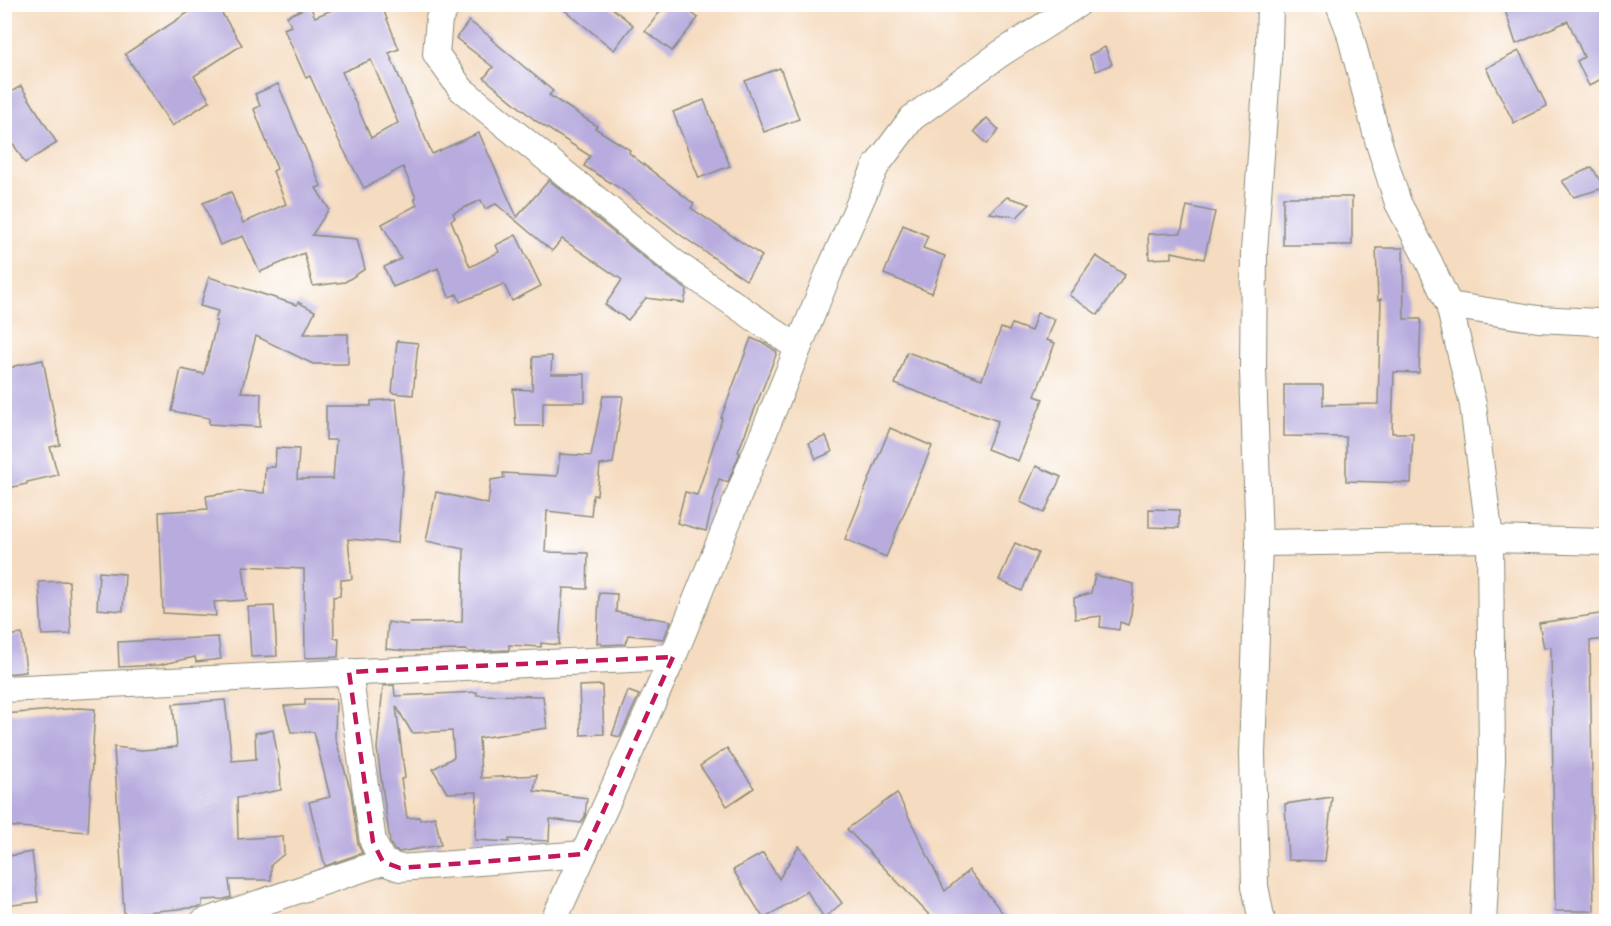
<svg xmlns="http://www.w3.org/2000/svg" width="1611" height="926" font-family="Pangolin,sans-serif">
<rect width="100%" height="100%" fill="#fff"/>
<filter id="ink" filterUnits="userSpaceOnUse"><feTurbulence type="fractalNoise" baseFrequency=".0167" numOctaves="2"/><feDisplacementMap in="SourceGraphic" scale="12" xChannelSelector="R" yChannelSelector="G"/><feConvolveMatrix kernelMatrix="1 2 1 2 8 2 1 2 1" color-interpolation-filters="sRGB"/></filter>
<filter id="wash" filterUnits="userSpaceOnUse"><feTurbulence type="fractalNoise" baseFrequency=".008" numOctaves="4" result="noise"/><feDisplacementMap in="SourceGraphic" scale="24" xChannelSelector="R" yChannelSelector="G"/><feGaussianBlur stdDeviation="1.35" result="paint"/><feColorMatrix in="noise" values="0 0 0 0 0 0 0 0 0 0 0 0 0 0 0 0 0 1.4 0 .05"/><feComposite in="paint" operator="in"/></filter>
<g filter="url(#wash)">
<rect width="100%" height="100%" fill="#f5dbbf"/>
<g id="blocks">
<g fill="#b8acde" fill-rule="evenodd">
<path d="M 201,4 L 216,4 L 242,45 L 194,76 L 210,101 L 172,126 L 125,54 Z"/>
<path d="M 346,4 L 381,4 L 399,49 L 389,53 L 432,154 L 479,133 L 517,217 L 549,180 L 666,275 L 687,290 L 684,303 L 646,298 L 628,320 L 605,305 L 622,280 L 562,239 L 552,251 L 496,204 L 485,209 L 481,200 L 453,213 L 455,218 L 451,220 L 470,267 L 499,252 L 496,245 L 516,235 L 541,286 L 512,301 L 504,284 L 460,302 L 457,294 L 449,297 L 438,268 L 393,287 L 384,267 L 401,259 L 382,224 L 417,205 L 414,199 L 416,198 L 403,167 L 364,188 L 339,141 L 310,76 L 306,78 L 284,29 L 291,26 L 287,16 L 310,6 L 315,17 ZM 371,60 L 398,123 L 371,138 L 342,72 Z"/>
<path d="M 557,4 L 607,4 L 633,25 L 614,50 Z"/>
<path d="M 666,4 L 680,4 L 698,18 L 672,51 L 645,31 Z"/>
<path d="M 1503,4 L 1606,4 L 1606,76 L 1589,86 L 1577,61 L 1584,57 L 1568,21 L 1516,44 Z"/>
<path d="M 469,21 L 492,38 L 491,39 L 553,91 L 549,95 L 597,126 L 595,128 L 630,150 L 629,153 L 694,204 L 691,208 L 762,256 L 746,280 L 682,236 L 621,189 L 584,166 L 590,156 L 536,121 L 484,78 L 493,67 L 456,38 Z"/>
<path d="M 1105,47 L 1112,64 L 1096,71 L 1089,55 Z"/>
<path d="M 1519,51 L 1547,106 L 1514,123 L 1486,68 Z"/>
<path d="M 780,68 L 799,119 L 764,132 L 745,81 Z"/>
<path d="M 278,84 L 321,186 L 316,188 L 329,209 L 312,235 L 357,239 L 365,269 L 345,282 L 313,286 L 304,253 L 260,272 L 243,236 L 220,245 L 203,203 L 231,192 L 243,223 L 286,204 L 273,171 L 277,169 L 254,109 L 260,106 L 255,94 Z"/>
<path d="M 21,86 L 57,143 L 25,163 L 4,129 L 4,96 Z"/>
<path d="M 704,100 L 730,166 L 699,178 L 673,112 Z"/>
<path d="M 987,118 L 999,130 L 987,144 L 974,131 Z"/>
<path d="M 1592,167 L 1604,188 L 1574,197 L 1562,181 Z"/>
<path d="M 1007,197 L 1030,204 L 1017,217 L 989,213 Z"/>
<rect x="1283" y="197" width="69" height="48"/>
<path d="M 1187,206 L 1215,212 L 1204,259 L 1172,252 L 1172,258 L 1149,259 L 1148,234 L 1181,233 Z"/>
<path d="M 903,225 L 928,236 L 923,248 L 945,256 L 932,293 L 884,274 Z"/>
<path d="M 1376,248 L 1403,248 L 1404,319 L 1421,319 L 1419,373 L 1394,372 L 1392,433 L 1413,433 L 1411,483 L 1346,481 L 1346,437 L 1284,436 L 1284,385 L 1323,385 L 1323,405 L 1378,404 L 1381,299 L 1378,300 Z"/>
<path d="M 1096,256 L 1125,275 L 1098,315 L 1069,295 Z"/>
<path d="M 209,277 L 297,305 L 298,302 L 315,311 L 304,334 L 348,334 L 348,364 L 313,364 L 256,336 L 241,392 L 261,393 L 260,427 L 209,424 L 209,418 L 172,411 L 181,369 L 204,374 L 217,321 L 215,321 L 218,311 L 200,306 Z"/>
<path d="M 1037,313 L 1055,319 L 1047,340 L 1055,343 L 1035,396 L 1043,399 L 1018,461 L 987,449 L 998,421 L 895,384 L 907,352 L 982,379 L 1001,328 L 1009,331 L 1012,324 L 1031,331 Z"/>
<path d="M 751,338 L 765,344 L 777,352 L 738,452 L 740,453 L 728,482 L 719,479 L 706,531 L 677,523 L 685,492 L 697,495 L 722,419 L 721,418 Z"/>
<path d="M 397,341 L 418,343 L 413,395 L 392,393 Z"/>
<path d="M 552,356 L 551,374 L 585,374 L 585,402 L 543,402 L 543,426 L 516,426 L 513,389 L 532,390 L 533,357 Z"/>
<path d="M 43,360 L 60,445 L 50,447 L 58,475 L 27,482 L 27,484 L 8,488 L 4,471 L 4,369 L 14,367 L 14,366 Z"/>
<path d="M 603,396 L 623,396 L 613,463 L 600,465 L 597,495 L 593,495 L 591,516 L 547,511 L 545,552 L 588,553 L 587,589 L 563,588 L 559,645 L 541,643 L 541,647 L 509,645 L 509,650 L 470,652 L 465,650 L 407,651 L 386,649 L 388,622 L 408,625 L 409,623 L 462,622 L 464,549 L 426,541 L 436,492 L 488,504 L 491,480 L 504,478 L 503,473 L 557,476 L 560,454 L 591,456 Z"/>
<path d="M 396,399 L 403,468 L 398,543 L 348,539 L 352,579 L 341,580 L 340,596 L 333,597 L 334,638 L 339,638 L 338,657 L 305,658 L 304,569 L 243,566 L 247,600 L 214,602 L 216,616 L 163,613 L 159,512 L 208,509 L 206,496 L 241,491 L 264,493 L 265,467 L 275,467 L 276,448 L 299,449 L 297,479 L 333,479 L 336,440 L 326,440 L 326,406 L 371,406 L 371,401 Z"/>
<path d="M 890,428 L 932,446 L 886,557 L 845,539 Z"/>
<path d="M 826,436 L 832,452 L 816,459 L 809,443 Z"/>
<path d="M 1036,466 L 1061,477 L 1044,513 L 1020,502 Z"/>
<path d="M 1149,509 L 1179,510 L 1179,528 L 1149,527 Z"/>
<path d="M 1015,543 L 1038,553 L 1022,591 L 999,580 Z"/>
<path d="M 99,572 L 125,574 L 123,611 L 97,609 Z"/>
<path d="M 1095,575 L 1134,584 L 1131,614 L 1128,625 L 1120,622 L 1119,630 L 1100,627 L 1101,616 L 1075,619 L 1074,598 L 1091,593 Z"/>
<path d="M 69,581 L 71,634 L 42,635 L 39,582 Z"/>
<path d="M 599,593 L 617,594 L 616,612 L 671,621 L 664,639 L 628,635 L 625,644 L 602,645 L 601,643 L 597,643 Z"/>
<path d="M 274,606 L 277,656 L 251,657 L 248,607 Z"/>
<path d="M 1606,613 L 1606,627 L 1604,639 L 1590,641 L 1594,911 L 1555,911 L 1551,647 L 1544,648 L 1539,623 Z"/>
<path d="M 22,634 L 26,672 L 4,674 L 4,636 Z"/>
<path d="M 218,637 L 221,659 L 196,662 L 195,657 L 159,665 L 119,667 L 118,642 Z"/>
<path d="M 394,685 L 395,696 L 477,692 L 477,695 L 543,696 L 547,728 L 479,738 L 481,778 L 537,775 L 534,791 L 587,798 L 585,816 L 581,823 L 550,819 L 549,841 L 509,839 L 509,842 L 475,840 L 477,792 L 447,793 L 433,769 L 454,757 L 452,731 L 412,733 L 396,706 L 405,778 L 401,779 L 407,818 L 419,817 L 420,820 L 435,817 L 441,845 L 399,852 L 394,850 L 390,842 L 377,749 L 383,686 Z"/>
<path d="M 602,685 L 604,734 L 581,735 L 579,686 Z"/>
<path d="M 628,691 L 639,695 L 620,737 L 612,735 Z"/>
<path d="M 305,699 L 336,699 L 335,737 L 351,792 L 358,844 L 362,853 L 325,866 L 309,802 L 330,797 L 314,732 L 291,732 L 284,706 L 305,705 Z"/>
<path d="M 225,700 L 232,761 L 256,759 L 255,733 L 273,730 L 280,769 L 281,790 L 237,798 L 238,839 L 283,836 L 284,854 L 271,865 L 271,880 L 229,880 L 231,897 L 224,899 L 202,900 L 202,906 L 200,907 L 124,914 L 114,747 L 142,750 L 177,747 L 173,704 Z"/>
<path d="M 79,708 L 95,709 L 88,832 L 4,826 L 4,714 Z"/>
<path d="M 727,748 L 754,788 L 727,806 L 700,766 Z"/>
<path d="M 897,793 L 945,891 L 969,870 L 1009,921 L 935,921 L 847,829 Z"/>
<path d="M 1332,797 L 1325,861 L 1288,860 L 1285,804 Z"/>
<path d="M 799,846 L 842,903 L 824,918 L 807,891 L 764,919 L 733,870 L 763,853 L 779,879 Z"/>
<path d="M 32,852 L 38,902 L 4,906 L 4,857 Z"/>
</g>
</g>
</g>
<g filter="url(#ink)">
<use href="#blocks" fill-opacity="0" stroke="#8a8c7a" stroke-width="1.5"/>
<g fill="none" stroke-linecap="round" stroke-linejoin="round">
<g stroke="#8a8c7a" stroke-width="28">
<g id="minor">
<path d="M 448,4 L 439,19 L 436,54 L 461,89 L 675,263 L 798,348"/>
<path d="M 1339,4 L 1349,30 L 1378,140 L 1398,203 L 1429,262 L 1449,305 L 1473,405 L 1490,539 L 1492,761 L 1483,922"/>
<path d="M 1449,305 L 1538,319 L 1597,322 L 1606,321"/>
<path d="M 1259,543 L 1490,539 L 1606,542"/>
<path d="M 349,672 L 373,842 L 383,862 L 400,868 L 584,854"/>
<path d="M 4,689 L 673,657"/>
<path d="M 203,922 L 383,862"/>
<path d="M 553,922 L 673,657 L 829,272 L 876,166 L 912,118 L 1000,54 L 1078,4"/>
<path d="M 1262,922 L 1255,886 L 1252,754 L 1259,543 L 1253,371 L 1254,251 L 1269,46 L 1270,4"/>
</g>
</g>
<use href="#minor" stroke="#fff" stroke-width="26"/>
</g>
</g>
<path fill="none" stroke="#c2185b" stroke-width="4.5" stroke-dasharray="12 8" stroke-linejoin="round" d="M 673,657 L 584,854 L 400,868 L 383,862 L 373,842 L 349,672 Z"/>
<rect width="1611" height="926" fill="none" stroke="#fff" stroke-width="24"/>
</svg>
